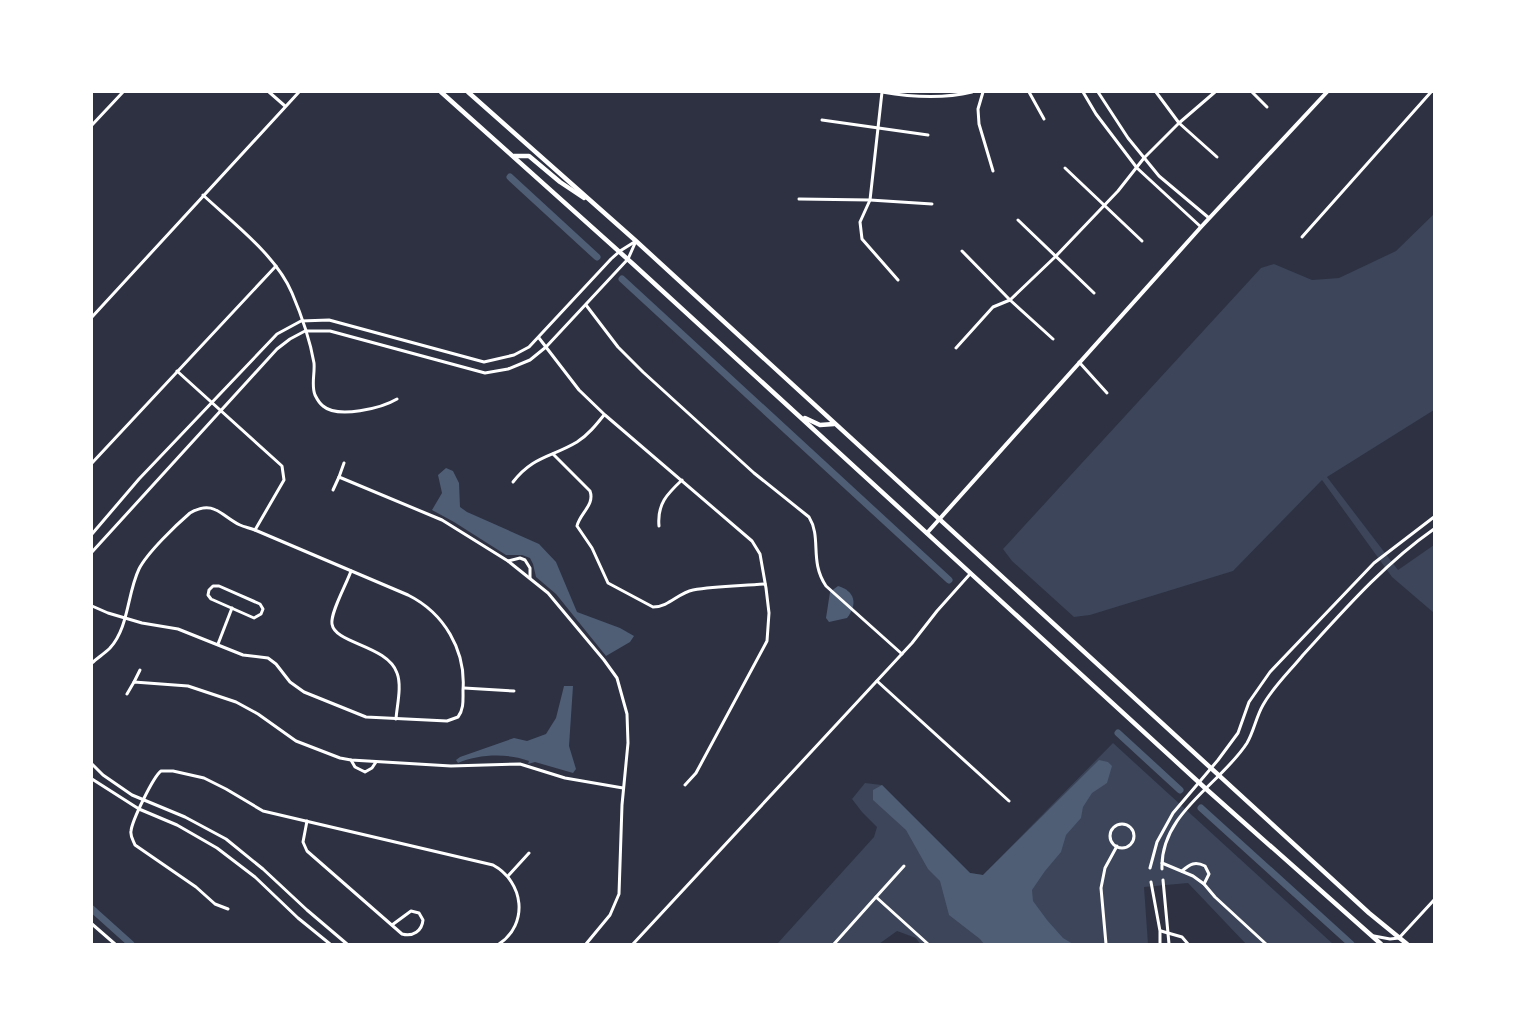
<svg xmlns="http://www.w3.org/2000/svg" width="1526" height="1036" font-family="Quicksand,sans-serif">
<rect width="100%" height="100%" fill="#2d3142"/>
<g fill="#3c4559">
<path d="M 1434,214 L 1434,410 L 1327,477 L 1398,570 L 1434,545 L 1434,613 L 1392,577 L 1322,480 L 1233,571 L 1090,615 L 1074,617 L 1012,561 L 1003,549 L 1261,268 L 1274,264 L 1312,280 L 1339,278 L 1396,251 Z"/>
<path d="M 1113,743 L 1333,944 L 1246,944 L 1188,883 L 1144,887 L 1148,944 L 920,944 L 916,938 L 897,931 L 879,944 L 777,944 L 874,837 L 877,827 L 862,812 L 852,799 L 865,783 L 882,785 L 970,873 L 983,875 Z"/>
</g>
<g fill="#4f5d75">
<path d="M 446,468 L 453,471 L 459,483 L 460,507 L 467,512 L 539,544 L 556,562 L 577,612 L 620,628 L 634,636 L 630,642 L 606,656 L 556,594 L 536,577 L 533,564 L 530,558 L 522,555 L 506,555 L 454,522 L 432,510 L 442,493 L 438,475 Z"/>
<path d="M 838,586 C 855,591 858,604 847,618 L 829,622 L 826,618 L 830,592 Z"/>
<path d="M 564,686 L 573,686 L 569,746 L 576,769 L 573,773 L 535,762 L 528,764 L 529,761 C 509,753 478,754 458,763 L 456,760 L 460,757 L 514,738 L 527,741 L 546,734 L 556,718 Z"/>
<path d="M 1099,760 L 1108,762 L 1112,766 L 1107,783 L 1092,793 L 1083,807 L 1081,818 L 1066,835 L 1061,852 L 1045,871 L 1032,890 L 1033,901 L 1047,920 L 1063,938 L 1073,944 L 984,944 L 980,939 L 949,915 L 940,881 L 928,869 L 906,830 L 873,800 L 873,790 L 882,785 L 970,873 L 983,875 Z"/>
</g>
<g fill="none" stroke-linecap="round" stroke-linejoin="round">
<g stroke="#4f5d75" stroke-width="7">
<path d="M 510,177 L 597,257"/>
<path d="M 622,279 L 949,580"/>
<path d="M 1118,733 L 1180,790"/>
<path d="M 1201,808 L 1351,944"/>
<path d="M 92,909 L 131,944"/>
</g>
<g stroke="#fff" stroke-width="3">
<path d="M 269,92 L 285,106"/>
<path d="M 882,92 L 870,200 L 860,222 L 862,239 L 898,280"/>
<path d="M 882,92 C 911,97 943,99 972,92"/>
<path d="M 983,92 L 978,109 L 979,124 L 993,171"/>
<path d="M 1029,92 L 1044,119"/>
<path d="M 1083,92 L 1096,114 L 1137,168 L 1201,227"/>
<path d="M 1098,92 L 1128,138 L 1159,176 L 1209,218"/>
<path d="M 1156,92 L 1179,123 L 1217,157"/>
<path d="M 1252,92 L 1267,107"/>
<path d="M 822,120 L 928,135"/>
<path d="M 92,125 L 123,92"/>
<path d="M 1065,168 L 1142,241"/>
<path d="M 203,195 C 233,223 276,255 292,293 C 301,314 310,340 314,363 C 315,374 311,385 315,395 C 317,399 319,403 323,406 C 338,419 382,408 397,399"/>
<path d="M 799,199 L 870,200 L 932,204"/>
<path d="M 1018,220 L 1094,293"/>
<path d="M 1302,237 L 1431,92"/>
<path d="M 962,251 L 1010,300 L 1053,339"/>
<path d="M 586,305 L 618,347 L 643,372 L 754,473 L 809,517 C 822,538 809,561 826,586 L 902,654"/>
<path d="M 92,317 L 299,92"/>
<path d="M 539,338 L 579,390 L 605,415 L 752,541 L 760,554 L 766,588 L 769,613 L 767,641 L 696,773 L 685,785"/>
<path d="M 956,348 L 993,307 L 1010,300 L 1055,257 L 1118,191 L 1144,158 L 1179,123 L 1215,92"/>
<path d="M 1079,362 L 1107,393"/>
<path d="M 177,371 L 282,466 L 284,480 L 255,530"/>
<path d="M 553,454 L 590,491 C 595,505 580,513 577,526 L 592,548 L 608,583 L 653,607 C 669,607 678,593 693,590 C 716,586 741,586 765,584"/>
<path d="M 92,463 L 276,266"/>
<path d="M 344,463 L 339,477 L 442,520 L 508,561 L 548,593 L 604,660 L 617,678 L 627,714 L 628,743 L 622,805 L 619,894 L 610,915 L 586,944"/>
<path d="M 513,482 C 533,456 552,457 577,442 C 588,435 596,425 604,415"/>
<path d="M 333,490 L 339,477"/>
<path d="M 659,526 C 657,504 667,494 682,480"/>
<path d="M 92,534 L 139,479 L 277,334 L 301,321 L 329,320 L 484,362 L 514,355 L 529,347 L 611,259 L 620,251 L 636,241"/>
<path d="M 92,552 L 277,349 L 290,339 L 305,331 L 330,331 L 485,373 L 508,369 L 530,360 L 546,347 L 628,259 L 636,241"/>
<path d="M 508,561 L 520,558 L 525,560 L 530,568 L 530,578"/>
<path d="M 351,571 C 347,583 330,613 332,624 C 335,644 387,645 397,673 C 402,686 397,705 396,719"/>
<path d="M 213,586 L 219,586 L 260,604 L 263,609 L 261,614 L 254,618 L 211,599 L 208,595 L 209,590 Z"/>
<path d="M 92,606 L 108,613 L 142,623 L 178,629 L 243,655 L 268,658 L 276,664 L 290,682 L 304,692 L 366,717 L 447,721 L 458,717 C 464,709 463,700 463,690 C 466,650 444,613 408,595 L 255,530 C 250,528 244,527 240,525 C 221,516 214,499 190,513 C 176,525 147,553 139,569 C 127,594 129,627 110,648 C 104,654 97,658 92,663"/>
<path d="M 218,644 L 232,608"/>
<path d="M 877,681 L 1009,801"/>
<path d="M 134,682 L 140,670"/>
<path d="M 464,688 L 514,691"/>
<path d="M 127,694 L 134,682 L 188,686 L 236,702 L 258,714 L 296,741 L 340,758 L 351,760 L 451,766 L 520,764 L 565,778 L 623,788"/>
<path d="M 351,760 L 355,767 L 365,772 L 372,768 L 376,762"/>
<path d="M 92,764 L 103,775 L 132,795 L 185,817 L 226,839 L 263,869 L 307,910 L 347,944"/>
<path d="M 92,779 L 139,809 L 177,825 L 217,848 L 255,877 L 298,918 L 330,944"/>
<path d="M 307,821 L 303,842 L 307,851 L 402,934 C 413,937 422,931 423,920 L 419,913 L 411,911 L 392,925"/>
<circle cx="1122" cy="836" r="12"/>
<path d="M 1162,863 L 1193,876 L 1204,884 L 1215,897 L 1266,944"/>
<path d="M 1150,868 L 1157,842 L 1173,813 L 1218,760 L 1238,733 L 1249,702 L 1270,672 L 1374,563 L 1434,517"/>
<path d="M 1162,869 C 1160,813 1221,784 1247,743 C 1254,731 1256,717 1263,705 C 1273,687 1290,671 1303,655 C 1344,610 1384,564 1434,529"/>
<path d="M 1182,871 C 1190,864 1195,861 1205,866 L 1209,874 L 1204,884"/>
<path d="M 508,876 L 529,853"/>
<path d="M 1163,880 L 1169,944"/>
<path d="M 1151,882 L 1160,931 L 1160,944"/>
<path d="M 876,897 L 904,866"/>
<path d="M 228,909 L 215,904 L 196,887 L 135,845 C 133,840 130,836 131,831 C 132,821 153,777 161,771 L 173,771 L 204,778 L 226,789 L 263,811 L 493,865 C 524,882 529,924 499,944"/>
<path d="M 92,924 L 115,944"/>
<path d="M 1161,931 L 1182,937 L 1188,944"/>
<path d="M 1374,936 L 1390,939 L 1399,938 L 1434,900"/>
<path d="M 633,944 L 912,643 L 937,611 L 970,574"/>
<path d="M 834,944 L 876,897 L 928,944"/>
<path d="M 1106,944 L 1101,888 L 1105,868 L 1117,846"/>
</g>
<path stroke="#fff" stroke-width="4" d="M 927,533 L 1201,227 L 1327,92"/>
<g stroke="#fff" stroke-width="4.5">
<path d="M 441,92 L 633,264 L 1205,788 L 1381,944"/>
<path d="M 468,92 L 636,241 L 1369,913 L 1407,944"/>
<path d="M 514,156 L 529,156 L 560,182 L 584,198"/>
<path d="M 805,418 L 820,425 L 834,424"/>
</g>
</g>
<rect width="1526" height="1036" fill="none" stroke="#ffffff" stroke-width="186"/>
</svg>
